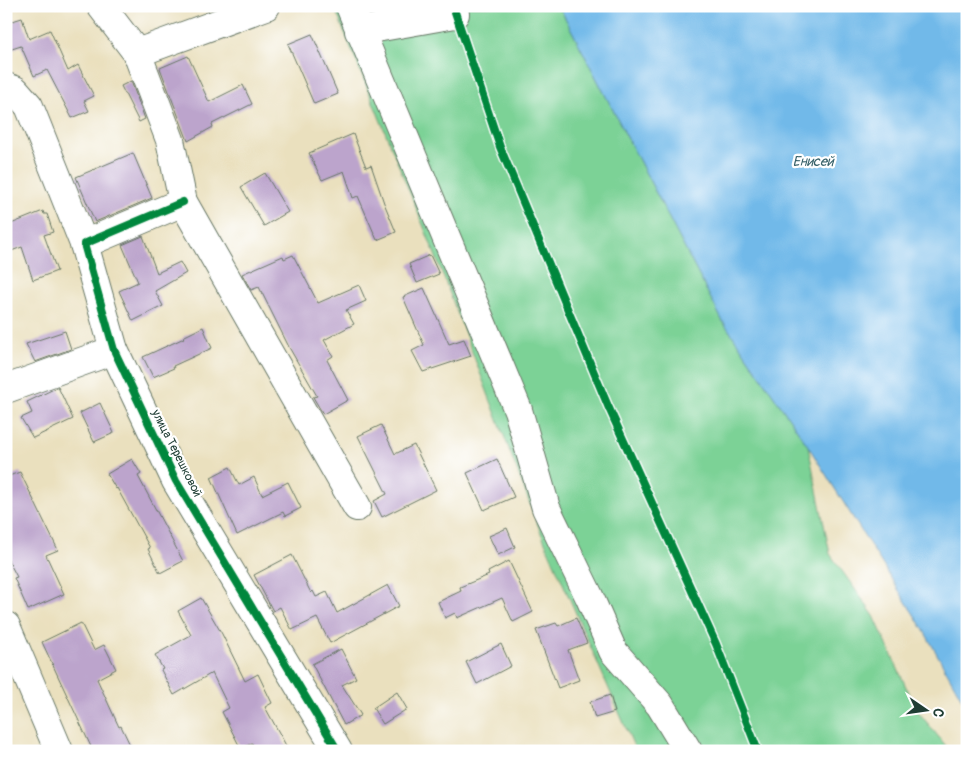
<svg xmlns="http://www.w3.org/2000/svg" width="973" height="757" font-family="Pangolin,sans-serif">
<rect width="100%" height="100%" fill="#fff"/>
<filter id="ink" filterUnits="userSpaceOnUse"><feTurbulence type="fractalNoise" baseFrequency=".02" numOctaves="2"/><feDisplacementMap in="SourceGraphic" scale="10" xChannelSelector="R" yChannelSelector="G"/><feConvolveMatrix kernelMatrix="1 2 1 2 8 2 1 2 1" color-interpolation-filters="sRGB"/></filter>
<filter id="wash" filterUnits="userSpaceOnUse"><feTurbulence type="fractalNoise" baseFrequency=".0096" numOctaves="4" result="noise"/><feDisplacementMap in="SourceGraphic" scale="20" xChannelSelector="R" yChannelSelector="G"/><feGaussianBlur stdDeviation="1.12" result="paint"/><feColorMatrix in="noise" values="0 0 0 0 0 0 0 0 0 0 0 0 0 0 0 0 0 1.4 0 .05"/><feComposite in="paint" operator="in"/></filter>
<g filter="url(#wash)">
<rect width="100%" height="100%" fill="#eae0be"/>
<path fill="#7cd296" stroke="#4e8865" d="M 334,6 L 559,6 L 722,320 L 808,446 L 830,554 L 874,616 L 916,709 L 950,751 L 636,751 L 541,533 L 436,257 Z"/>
<path fill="#71b9e9" stroke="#487b8e" d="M 559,6 L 967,6 L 967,708 L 923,629 L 808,446 L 722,320 Z"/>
<g id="blocks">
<g fill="#bca4cc">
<path d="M 22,18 L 29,39 L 50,30 L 68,71 L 78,65 L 94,96 L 84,101 L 89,111 L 72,118 L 47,70 L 34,76 L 21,46 L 6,51 L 6,23 Z"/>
<path d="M 312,34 L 338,94 L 314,104 L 288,44 Z"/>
<path d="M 188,56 L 209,102 L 243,85 L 252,104 L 212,124 L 213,127 L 188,141 L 160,68 Z"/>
<path d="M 131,81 L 145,119 L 139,122 L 121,86 Z"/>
<path d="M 353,134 L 366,167 L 371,165 L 384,203 L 396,232 L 377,240 L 358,196 L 353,198 L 344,171 L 322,180 L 309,153 Z"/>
<path d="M 133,153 L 152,198 L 95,222 L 76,177 Z"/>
<path d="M 265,173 L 288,212 L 264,226 L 241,187 Z"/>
<path d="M 43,211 L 44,214 L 47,214 L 53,232 L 44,235 L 57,271 L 33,280 L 22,247 L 6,253 L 6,226 Z"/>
<path d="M 143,236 L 157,273 L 180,262 L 186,273 L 155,291 L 163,306 L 133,321 L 119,291 L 138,282 L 122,245 Z"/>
<path d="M 293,255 L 318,303 L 359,285 L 366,301 L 346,310 L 354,324 L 324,340 L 333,356 L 327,360 L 348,400 L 323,414 L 313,397 L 317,396 L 290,349 L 259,287 L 251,290 L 242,274 L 283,256 L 284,259 Z"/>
<path d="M 430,255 L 439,274 L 417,283 L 409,264 Z"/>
<path d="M 424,288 L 449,344 L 464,339 L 471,356 L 423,372 L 412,351 L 424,345 L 403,297 Z"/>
<path d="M 203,327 L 212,348 L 173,366 L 174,368 L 153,377 L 143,357 L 184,338 L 183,337 Z"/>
<path d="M 65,331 L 71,349 L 35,362 L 26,344 Z"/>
<path d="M 58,387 L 73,419 L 33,438 L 21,418 L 32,413 L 27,402 Z"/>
<path d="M 100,403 L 114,433 L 94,442 L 80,413 Z"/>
<path d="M 381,425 L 395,454 L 414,445 L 436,490 L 382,517 L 374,501 L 387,494 L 358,436 Z"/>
<path d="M 132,459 L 141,474 L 138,476 L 183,561 L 160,573 L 148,549 L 150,548 L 117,488 L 116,489 L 107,474 Z"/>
<path d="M 497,459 L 514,497 L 484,510 L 467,473 Z"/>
<path d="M 230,467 L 239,485 L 254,477 L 262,495 L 288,482 L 301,508 L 285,516 L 283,512 L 237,535 L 211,477 Z"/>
<path d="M 20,472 L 58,550 L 46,555 L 64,594 L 28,610 L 14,578 L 17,577 L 6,556 L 6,477 Z"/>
<path d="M 507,528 L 515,547 L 498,555 L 489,536 Z"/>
<path d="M 292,555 L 311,593 L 313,591 L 316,597 L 327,592 L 337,613 L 388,585 L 399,606 L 330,643 L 317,618 L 292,630 L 280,607 L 273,611 L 254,575 Z"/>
<path d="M 509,561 L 533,612 L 513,622 L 502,598 L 457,618 L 455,613 L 445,618 L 438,602 L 461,591 L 460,587 L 489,575 L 488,572 Z"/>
<path d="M 201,598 L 222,634 L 245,681 L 258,674 L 272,703 L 265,707 L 289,751 L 256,751 L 252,743 L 241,749 L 222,712 L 229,708 L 212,673 L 174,695 L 161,670 L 163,669 L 155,655 L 191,635 L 178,611 Z"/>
<path d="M 576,618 L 587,643 L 568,650 L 579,680 L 558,688 L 536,630 L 556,623 L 558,626 Z"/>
<path d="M 81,623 L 94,650 L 104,645 L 116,669 L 97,679 L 119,727 L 121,726 L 133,751 L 93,751 L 42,642 Z"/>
<path d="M 501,644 L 511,666 L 477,684 L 466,662 Z"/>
<path d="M 341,649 L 356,678 L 342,685 L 361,715 L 344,725 L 312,664 Z"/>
<path d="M 397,692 L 407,709 L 383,724 L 373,708 Z"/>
<path d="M 610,695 L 615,712 L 595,718 L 590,702 Z"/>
</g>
</g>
</g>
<g filter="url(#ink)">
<use href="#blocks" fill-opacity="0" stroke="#667664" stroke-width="1"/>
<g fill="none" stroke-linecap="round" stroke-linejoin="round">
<g stroke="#667664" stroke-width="30">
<g id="minor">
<path d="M 101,6 L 137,53 L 170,140 L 183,202 L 357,507"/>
<path d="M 350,6 L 518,410 L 546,508 L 589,596 L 613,651 L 660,705 L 688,751"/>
<path d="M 359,31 L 455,14"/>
<path d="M 137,53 L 266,6"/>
<path d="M 6,87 L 15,90 L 29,106 L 84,244"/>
<path d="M 183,202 L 84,244 L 114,350 L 176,481 L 338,751"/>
<path d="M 6,389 L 114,350"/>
<path d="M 6,626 L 59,751"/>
</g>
</g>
<use href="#minor" stroke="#fff" stroke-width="28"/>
<g stroke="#fff" stroke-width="11">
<g id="cycleway">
<path d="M 453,6 L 500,147 L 608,406 L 716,644 L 758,751"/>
<path d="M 183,202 L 84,244 L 114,350 L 176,481 L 338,751"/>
</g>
</g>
<use href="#cycleway" stroke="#00873e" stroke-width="8"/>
</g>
</g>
<g text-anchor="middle" stroke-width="4.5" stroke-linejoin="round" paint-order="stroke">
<g font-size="12" fill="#1f3d34" stroke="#fff">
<text transform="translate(177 453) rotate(63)" y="4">улица Терешковой</text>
</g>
<g font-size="14" font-style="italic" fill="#38626a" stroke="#fff">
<text x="813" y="166">Енисей</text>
</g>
</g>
<rect width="973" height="757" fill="none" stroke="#fff" stroke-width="25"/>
<g transform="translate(926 710) rotate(103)" stroke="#ffffff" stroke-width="4" paint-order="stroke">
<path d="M0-4L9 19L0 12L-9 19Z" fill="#1f3d34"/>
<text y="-8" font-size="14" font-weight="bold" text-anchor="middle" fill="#1f3d34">С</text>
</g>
</svg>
